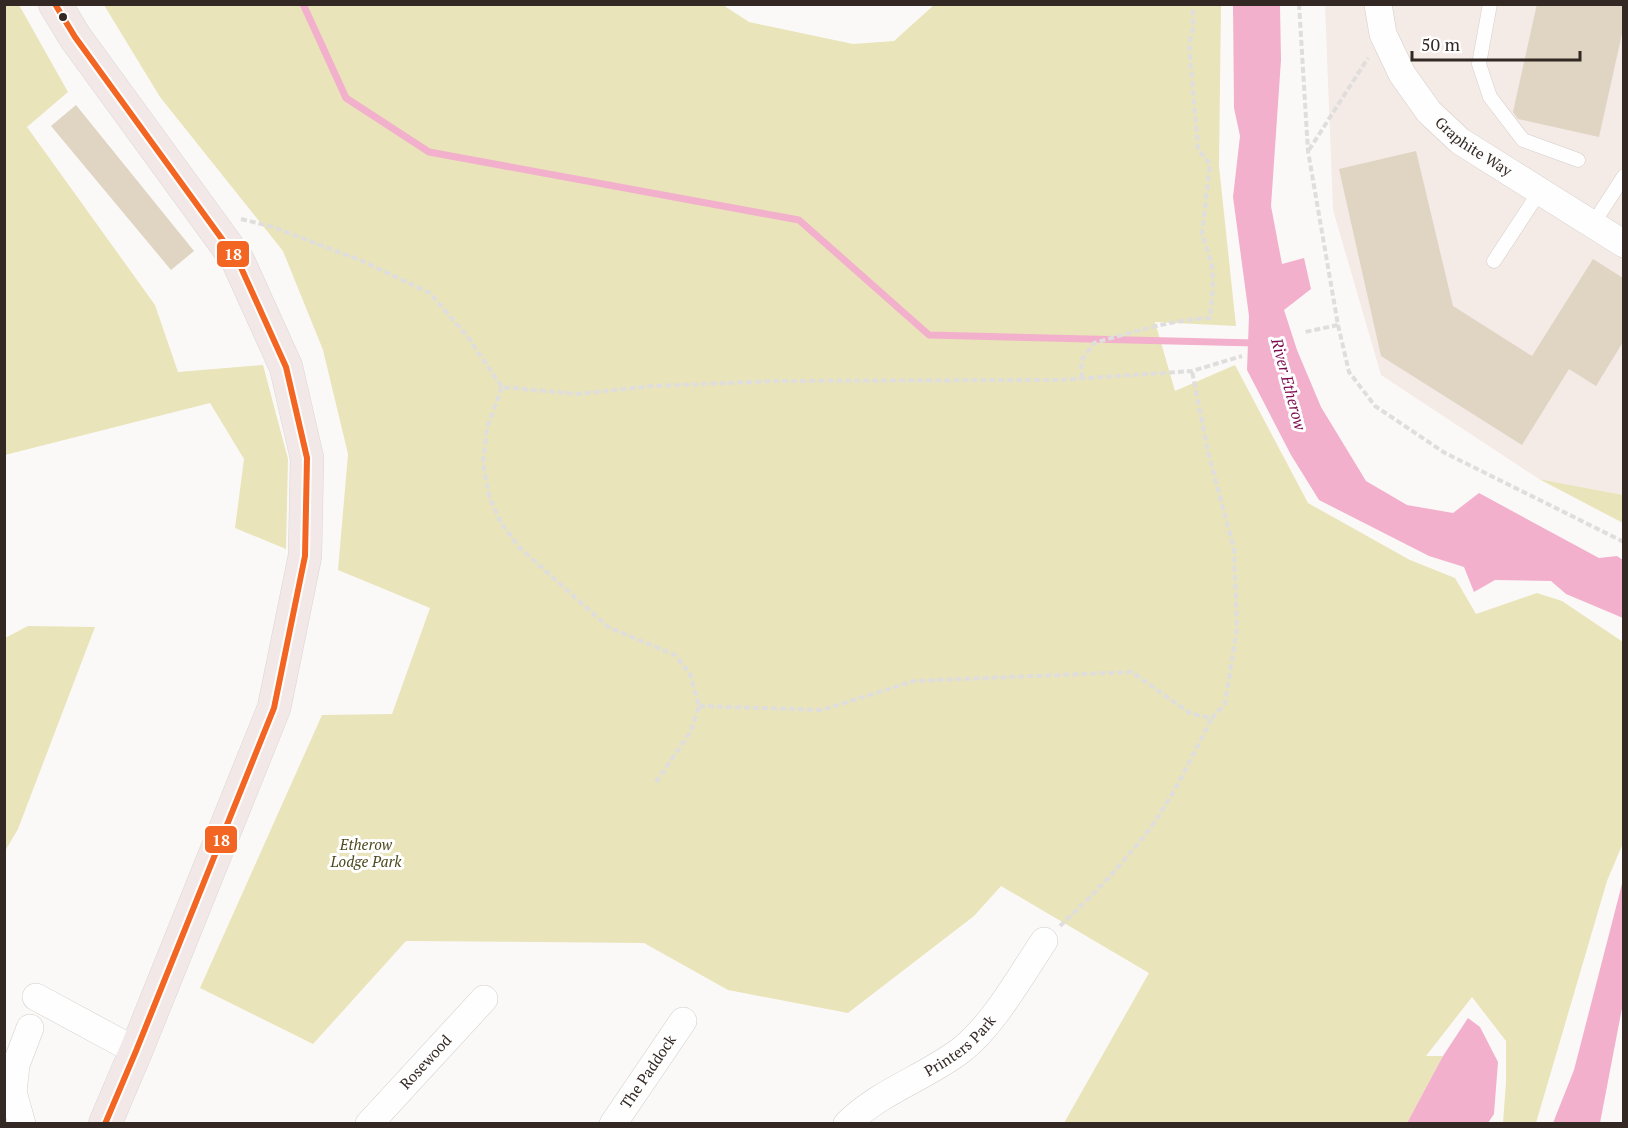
<svg xmlns="http://www.w3.org/2000/svg" width="1628" height="1128" font-family="'PT Serif',serif">
<rect width="100%" height="100%" fill="#fbf9f7"/>
<path fill="#f4eae6" d="M 1325,5 L 1623,5 L 1623,495 L 1539,479 L 1381,375 L 1333,210 Z"/>
<g fill="#e9e4ba">
<path d="M 19,5 L 68,92 L 27,127 L 155,305 L 178,372 L 263,365 L 288,459 L 286,549 L 235,528 L 244,459 L 210,403 L 5,455 L 4,5 Z"/>
<path d="M 104,5 L 723,5 L 749,22 L 853,44 L 894,41 L 934,5 L 1221,5 L 1219,166 L 1236,326 L 1155,322 L 1175,391 L 1235,365 L 1308,503 L 1410,560 L 1455,578 L 1476,614 L 1537,593 L 1562,601 L 1623,642 L 1623,843 L 1607,881 L 1536,1123 L 1503,1123 L 1506,1082 L 1506,1041 L 1472,997 L 1426,1056 L 1443,1056 L 1407,1123 L 1064,1123 L 1149,973 L 1001,886 L 974,916 L 848,1013 L 728,990 L 644,943 L 406,941 L 313,1044 L 200,988 L 322,715 L 392,714 L 430,608 L 338,570 L 348,454 L 323,350 L 283,251 L 160,97 Z"/>
<path d="M 1539,479 L 1623,495 L 1623,523 Z"/>
<path d="M 28,626 L 95,627 L 18,829 L 5,851 L 5,638 Z"/>
</g>
<g fill="#f2b0cc">
<path d="M 1233,5 L 1280,5 L 1281,60 L 1271,206 L 1282,264 L 1304,258 L 1311,289 L 1284,310 L 1297,350 L 1321,407 L 1366,481 L 1407,505 L 1453,513 L 1479,493 L 1599,558 L 1617,556 L 1623,560 L 1623,618 L 1566,594 L 1551,581 L 1495,580 L 1474,592 L 1464,567 L 1429,556 L 1319,500 L 1291,455 L 1247,370 L 1249,316 L 1233,197 L 1240,136 L 1234,108 Z"/>
<path d="M 1623,880 L 1623,1003 L 1600,1123 L 1553,1123 L 1574,1070 Z"/>
<path d="M 1468,1018 L 1480,1027 L 1498,1062 L 1494,1114 L 1488,1123 L 1407,1123 L 1443,1056 Z"/>
</g>
<g fill="none" stroke-linecap="round" stroke-linejoin="round">
<path stroke="#f2b0cc" stroke-width="7" d="M 303,4 L 346,98 L 429,152 L 799,220 L 929,335 L 1255,343"/>
</g>
<g fill="#e0d4c2">
<path d="M 1537,4 L 1623,4 L 1623,29 L 1599,137 L 1518,119 L 1513,112 Z"/>
<path d="M 76,105 L 194,251 L 171,270 L 51,126 Z"/>
<path d="M 1416,151 L 1453,306 L 1532,356 L 1593,259 L 1623,278 L 1623,342 L 1596,386 L 1569,369 L 1522,445 L 1381,356 L 1339,169 Z"/>
</g>
<g fill="none" stroke-linecap="round" stroke-linejoin="round">
<g stroke="#d3cdc9" stroke-width="15">
<g id="lane">
<path d="M 1490,4 L 1479,64 L 1490,97 L 1523,140 L 1578,160"/>
<path d="M 1593,224 L 1624,176"/>
<path d="M 1494,261 L 1540,191"/>
</g>
</g>
<g stroke="#d3cdc9" stroke-width="28">
<g id="street">
<path id="s1" d="M 1378,4 L 1383,34 L 1402,74 L 1429,112 L 1460,141 L 1624,244"/>
<path d="M 36,997 L 136,1051"/>
<path d="M 22,1124 L 13,1092 L 16,1065 L 30,1028"/>
<path id="s2" d="M 369,1124 L 484,999"/>
<path id="s3" d="M 613,1124 L 683,1021"/>
<path id="s4" d="M 847,1124 C 879,1092 924,1078 960,1051 C 993,1026 1021,975 1044,941"/>
</g>
</g>
<g stroke="#d9d6d4" stroke-width="34">
<path id="highway" d="M 55,4 L 75,37 L 238,261 L 286,367 L 307,458 L 305,556 L 274,708 L 136,1051 L 105,1124"/>
</g>
<g stroke="#dfdedd" stroke-width="4" stroke-dasharray="6 3" stroke-linecap="butt">
<path d="M 1299,4 L 1308,151 L 1338,325 L 1305,332"/>
<path d="M 1309,150 L 1368,58"/>
<path d="M 241,219 L 273,227 L 362,261 L 430,293 L 467,336 L 502,387 L 577,394 L 653,386 L 776,381 L 1058,380 L 1192,371 L 1242,356"/>
<path d="M 1338,325 L 1349,372 L 1375,406 L 1445,453 L 1624,542"/>
<path d="M 1082,378 L 1081,361 L 1094,343 C 1133,332 1170,320 1210,318 L 1213,287 L 1212,265 L 1202,234 L 1210,164 L 1198,149 L 1189,44 L 1193,29 L 1193,4"/>
<path d="M 502,387 L 487,428 L 483,463 L 489,496 L 501,523 L 519,547 L 608,627 L 675,655 L 690,674 L 699,706 L 691,731 L 656,782"/>
<path d="M 699,706 L 822,710 L 914,681 L 1132,672 L 1191,714 L 1212,718 L 1225,704 L 1237,628 L 1234,549 L 1208,452 L 1192,371"/>
<path d="M 1060,926 C 1092,896 1122,865 1148,831 C 1174,796 1192,756 1212,718"/>
</g>
<use href="#lane" stroke="#fefefe" stroke-width="14"/>
<use href="#street" stroke="#fefefe" stroke-width="27"/>
<use href="#highway" stroke="#f3e8e8" stroke-width="33"/>
<g stroke="#fff" stroke-width="10">
<path id="bus-1" d="M 55,4 L 75,37 L 238,261 L 286,367 L 307,458 L 305,556 L 274,708 L 136,1051 L 105,1124"/>
</g>
<use href="#bus-1" stroke="#f26522" stroke-width="6"/>
</g>
<circle fill="#332823" stroke="#fff" stroke-width="2" cx="63" cy="17" r="5"/>
<g text-anchor="middle" stroke-width="6" stroke-linejoin="round" paint-order="stroke">
<g font-size="15" fill="#332823" stroke="#fff">
<text dy="5" stroke="none"><textPath href="#s1" startOffset="178">Graphite Way</textPath></text>
<text dy="5" stroke="none"><textPath href="#s4" startOffset="138">Printers Park</textPath></text>
<text dy="5" stroke="none"><textPath href="#s2" startOffset="84">Rosewood</textPath></text>
<text dy="5" stroke="none"><textPath href="#s3" startOffset="63">The Paddock</textPath></text>
</g>
<g font-size="15" font-style="italic" fill="#4d491e" stroke="#fff">
<text x="366" y="850">Etherow<tspan x="366" dy="17">Lodge Park</tspan></text>
</g>
<g font-size="16" font-style="italic" fill="#7b094d" stroke="#fff">
<text transform="translate(1289 384) rotate(75)" y="6">River Etherow</text>
</g>
</g>
<g stroke="#fff" stroke-width="2">
<rect x="216" y="240" width="34" height="28" rx="6" fill="#f26522"/>
<rect x="204" y="825" width="34" height="29" rx="6" fill="#f26522"/>
</g>
<g font-size="16" text-anchor="middle" font-weight="bold" fill="#fff">
<text x="233" y="260">18</text>
<text x="221" y="846">18</text>
</g>
<rect width="1628" height="1128" fill="none" stroke="#332823" stroke-width="12"/>
<path d="M1412 51v9h168v-9" fill="none" stroke="#332823" stroke-width="3"/>
<text x="1421" y="51" font-size="18" fill="#332823" stroke="#ffffff" stroke-width="4.5" paint-order="stroke">50 m</text>
</svg>
